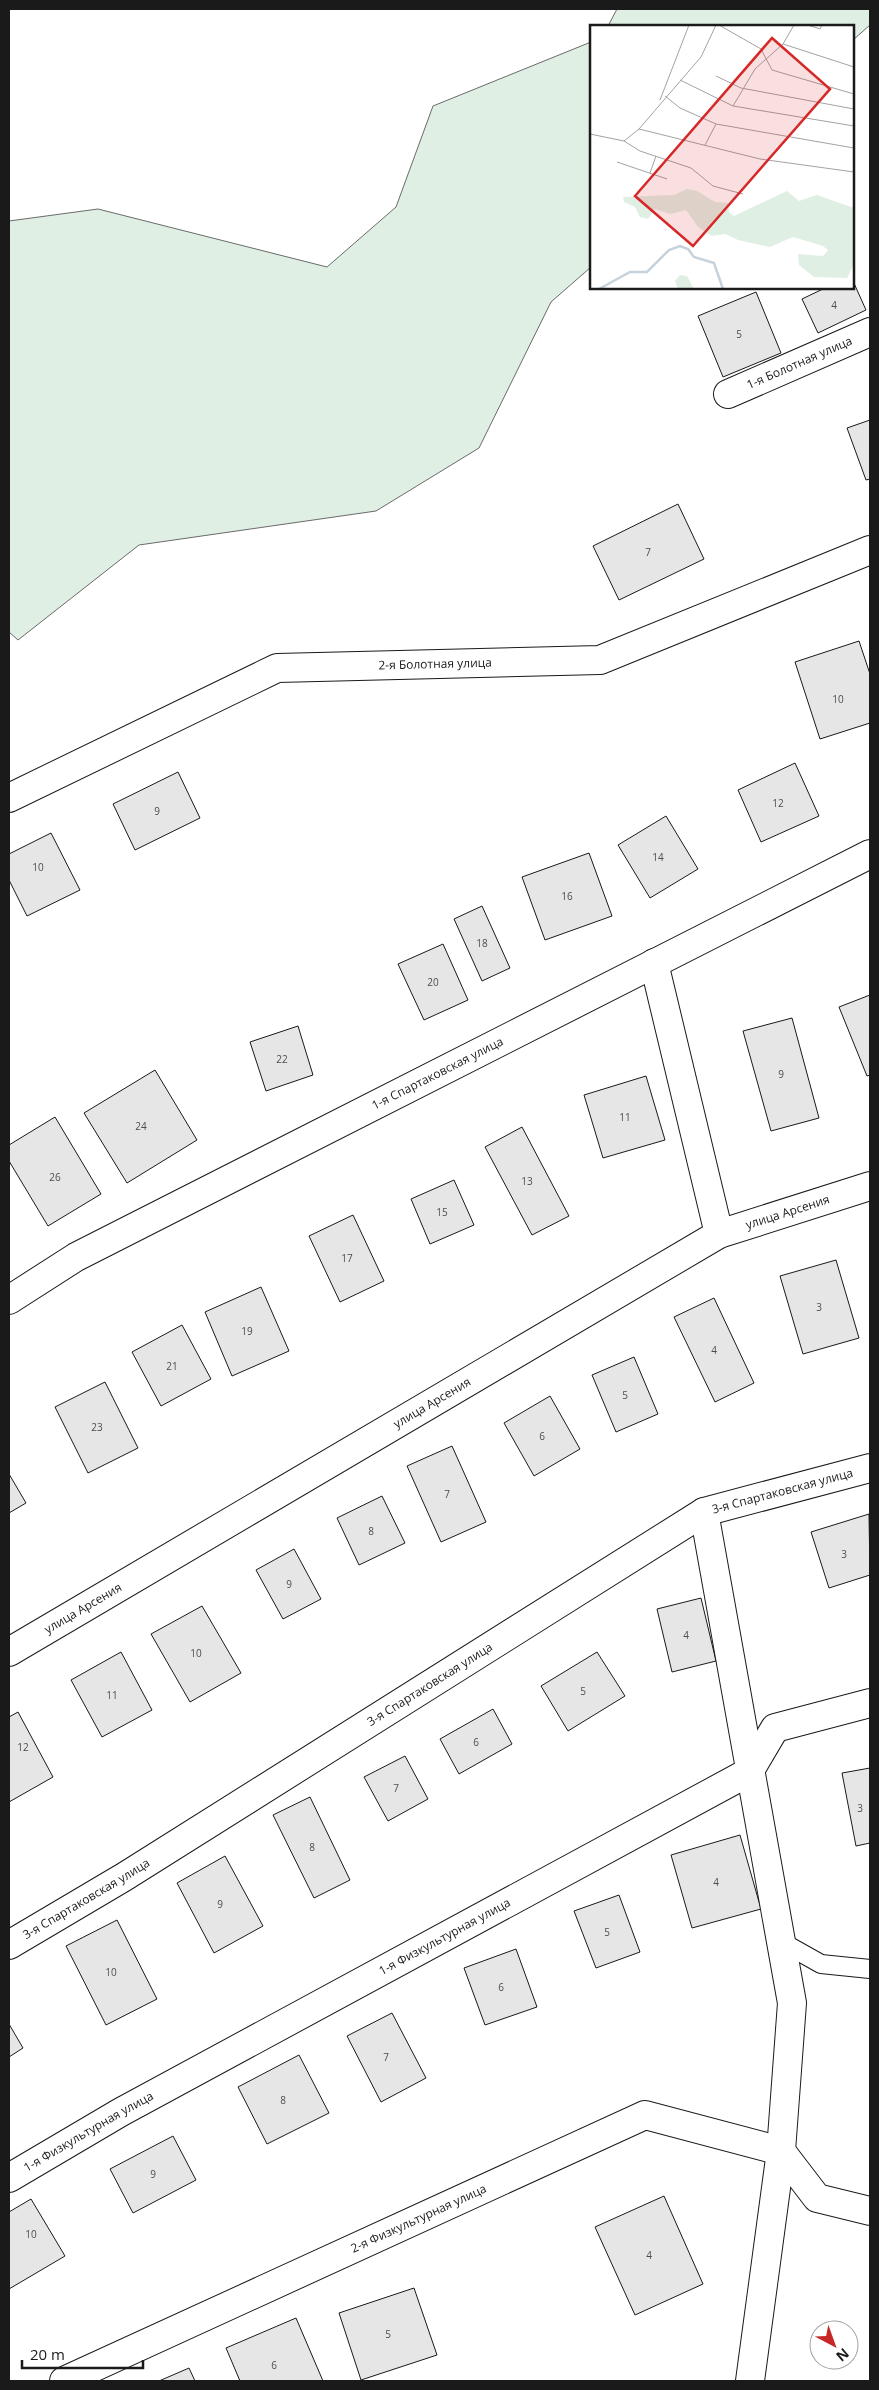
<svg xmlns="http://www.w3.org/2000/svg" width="879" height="2390" font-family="'Open Sans',sans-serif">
<rect width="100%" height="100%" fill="#fff"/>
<g fill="#e0efe3" stroke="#6a6a6a">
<path d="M 617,9 L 870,9 L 870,25 L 853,40 L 853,26 L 608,26 Z"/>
<path d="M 591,42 L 591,267 L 551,302 L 479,448 L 376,511 L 139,545 L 18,640 L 9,632 L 9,221 L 98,209 L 327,267 L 396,207 L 433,106 Z"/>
</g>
<g fill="#e6e6e6" stroke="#1a1a1a">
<path d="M 853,281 L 866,310 L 818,333 L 802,299 L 825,288 L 853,288 Z"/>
<path d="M 756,292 L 781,353 L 723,377 L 698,316 Z"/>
<path d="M 870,420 L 870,479 L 866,480 L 847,428 Z"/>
<path d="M 678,504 L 704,559 L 619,600 L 593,546 Z"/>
<path d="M 859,641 L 870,674 L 870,723 L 820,739 L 795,662 Z"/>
<path d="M 795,763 L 819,816 L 761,842 L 738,790 Z"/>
<path d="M 178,772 L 200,818 L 135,850 L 113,804 Z"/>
<path d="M 666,816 L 698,869 L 650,898 L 618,845 Z"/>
<path d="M 51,833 L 80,890 L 27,916 L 9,880 L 9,854 Z"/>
<path d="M 589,853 L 612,916 L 545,940 L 522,877 Z"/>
<path d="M 482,906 L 510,968 L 482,981 L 454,919 Z"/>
<path d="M 443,944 L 468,1000 L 424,1020 L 398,964 Z"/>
<path d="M 870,995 L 870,1075 L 867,1076 L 839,1007 Z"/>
<path d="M 792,1018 L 819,1118 L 771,1131 L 743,1031 Z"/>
<path d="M 298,1026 L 313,1075 L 266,1091 L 250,1042 Z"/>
<path d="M 155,1070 L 197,1140 L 127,1183 L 84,1113 Z"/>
<path d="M 646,1076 L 665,1140 L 603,1158 L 584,1095 Z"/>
<path d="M 55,1117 L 101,1194 L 48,1226 L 9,1161 L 9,1145 Z"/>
<path d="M 522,1127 L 569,1216 L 532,1235 L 485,1147 Z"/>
<path d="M 454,1180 L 474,1225 L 430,1244 L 411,1199 Z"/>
<path d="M 353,1215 L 384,1281 L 340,1302 L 309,1236 Z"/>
<path d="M 836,1260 L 859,1338 L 803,1354 L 780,1276 Z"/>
<path d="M 261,1287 L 289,1351 L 232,1376 L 205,1312 Z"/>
<path d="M 714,1298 L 754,1383 L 715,1402 L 674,1317 Z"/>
<path d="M 182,1325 L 211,1379 L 161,1406 L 132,1352 Z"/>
<path d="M 634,1357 L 658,1414 L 616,1432 L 592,1375 Z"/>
<path d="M 105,1382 L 138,1448 L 88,1473 L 55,1407 Z"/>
<path d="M 550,1396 L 580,1449 L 534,1476 L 504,1423 Z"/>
<path d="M 452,1446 L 486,1522 L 441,1542 L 407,1466 Z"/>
<path d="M 9,1474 L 26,1503 L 9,1513 Z"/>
<path d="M 382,1496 L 405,1543 L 359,1565 L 337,1518 Z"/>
<path d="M 869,1514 L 870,1575 L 829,1588 L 811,1532 Z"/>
<path d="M 294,1549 L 321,1599 L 283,1619 L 256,1570 Z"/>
<path d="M 701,1598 L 716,1661 L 672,1672 L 657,1609 Z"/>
<path d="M 202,1606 L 241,1673 L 190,1702 L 151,1634 Z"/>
<path d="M 121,1652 L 152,1710 L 102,1737 L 71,1680 Z"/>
<path d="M 597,1652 L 625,1696 L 568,1731 L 541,1686 Z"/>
<path d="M 493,1709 L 512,1744 L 459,1774 L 440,1739 Z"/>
<path d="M 18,1712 L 53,1777 L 9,1802 L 9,1717 Z"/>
<path d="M 405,1756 L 428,1799 L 388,1821 L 364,1777 Z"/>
<path d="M 870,1768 L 870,1843 L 856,1846 L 842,1773 Z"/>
<path d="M 310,1797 L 350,1880 L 314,1898 L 273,1815 Z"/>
<path d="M 740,1835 L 761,1909 L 692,1928 L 671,1855 Z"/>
<path d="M 225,1856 L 263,1926 L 214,1953 L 177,1883 Z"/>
<path d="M 619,1895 L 640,1952 L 596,1968 L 574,1911 Z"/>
<path d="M 117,1920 L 157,1999 L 106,2025 L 66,1946 Z"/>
<path d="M 516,1949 L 537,2007 L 485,2025 L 464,1968 Z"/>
<path d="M 392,2013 L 426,2078 L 381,2102 L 347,2036 Z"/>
<path d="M 9,2024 L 23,2048 L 9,2057 Z"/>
<path d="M 299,2055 L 329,2113 L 267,2144 L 238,2087 Z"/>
<path d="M 173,2136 L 196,2180 L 133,2213 L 110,2169 Z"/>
<path d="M 664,2196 L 703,2284 L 635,2315 L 595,2227 Z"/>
<path d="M 31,2199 L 65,2256 L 9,2289 L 9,2212 Z"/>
<path d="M 414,2288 L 437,2355 L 361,2380 L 339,2313 Z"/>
<path d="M 296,2318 L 323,2381 L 240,2381 L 226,2348 Z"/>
<path d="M 189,2368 L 195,2381 L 159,2381 Z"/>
</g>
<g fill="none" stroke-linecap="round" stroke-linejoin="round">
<g stroke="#1a1a1a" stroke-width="20">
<path id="service" d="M 780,1941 L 821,1964 L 870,1969"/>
</g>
<g stroke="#1a1a1a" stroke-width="30">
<g id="minor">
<path id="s1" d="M 728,394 L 870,332"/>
<path id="s2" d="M 9,798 L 277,668 L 600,660 L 870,550"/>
<path d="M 654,963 L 719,1234"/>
<path d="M 704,1512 L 792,2003 L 781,2151 L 750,2381"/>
<path id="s3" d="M 9,1652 L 719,1234 L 870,1186"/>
<path id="s4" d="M 9,1945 L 124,1877 L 704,1512 L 870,1468"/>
<path id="s5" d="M 9,2178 L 121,2112 L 749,1772 L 775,1728 L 870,1703"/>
<path id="s6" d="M 64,2381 L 645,2115 L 781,2151 L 817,2198 L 870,2211"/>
</g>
</g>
<g stroke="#1a1a1a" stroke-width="30">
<g id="tertiary">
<path id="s7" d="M 9,1300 L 76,1257 L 870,854"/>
</g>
</g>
<use href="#service" stroke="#fff" stroke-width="18"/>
<use href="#minor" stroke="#fff" stroke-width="28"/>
<use href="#tertiary" stroke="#fff" stroke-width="28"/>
</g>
<g text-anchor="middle" stroke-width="4" stroke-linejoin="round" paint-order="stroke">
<g font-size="10" fill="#4d4d4d">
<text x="834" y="309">4</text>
<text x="739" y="338">5</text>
<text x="648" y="556">7</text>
<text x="838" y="703">10</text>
<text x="778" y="807">12</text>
<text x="157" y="815">9</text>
<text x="658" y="861">14</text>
<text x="38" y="871">10</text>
<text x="567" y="900">16</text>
<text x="482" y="947">18</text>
<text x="433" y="986">20</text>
<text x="282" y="1063">22</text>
<text x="781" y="1078">9</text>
<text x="625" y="1121">11</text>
<text x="141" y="1130">24</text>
<text x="55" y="1181">26</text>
<text x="527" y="1185">13</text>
<text x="442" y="1216">15</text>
<text x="347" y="1262">17</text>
<text x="819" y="1311">3</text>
<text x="247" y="1335">19</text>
<text x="714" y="1354">4</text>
<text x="172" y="1370">21</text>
<text x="625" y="1399">5</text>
<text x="97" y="1431">23</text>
<text x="542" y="1440">6</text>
<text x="447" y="1498">7</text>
<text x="371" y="1535">8</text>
<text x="844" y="1558">3</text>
<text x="289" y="1588">9</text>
<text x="686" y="1639">4</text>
<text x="196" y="1657">10</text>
<text x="583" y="1695">5</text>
<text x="112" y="1699">11</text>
<text x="476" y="1746">6</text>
<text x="23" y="1751">12</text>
<text x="396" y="1792">7</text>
<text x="860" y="1812">3</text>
<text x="312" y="1851">8</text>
<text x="716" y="1886">4</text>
<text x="220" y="1908">9</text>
<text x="607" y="1936">5</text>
<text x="111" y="1976">10</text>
<text x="501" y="1991">6</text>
<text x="386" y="2061">7</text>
<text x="283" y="2104">8</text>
<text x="153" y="2178">9</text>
<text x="31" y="2238">10</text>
<text x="649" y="2259">4</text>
<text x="388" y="2338">5</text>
<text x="274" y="2369">6</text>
</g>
<g font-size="12" fill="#1a1a1a" stroke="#fff">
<text dy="4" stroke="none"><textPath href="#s1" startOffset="78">1-я Болотная улица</textPath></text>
<text dy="4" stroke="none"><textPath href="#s2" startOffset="456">2-я Болотная улица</textPath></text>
<text dy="4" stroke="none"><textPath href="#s7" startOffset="485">1-я Спартаковская улица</textPath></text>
<text dy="4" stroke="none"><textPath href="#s3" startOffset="896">улица Арсения</textPath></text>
<text dy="4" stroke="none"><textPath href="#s3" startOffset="491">улица Арсения</textPath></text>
<text dy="4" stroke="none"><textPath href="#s4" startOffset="900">3-я Спартаковская улица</textPath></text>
<text dy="4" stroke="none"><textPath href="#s3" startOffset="86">улица Арсения</textPath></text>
<text dy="4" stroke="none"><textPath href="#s4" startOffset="495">3-я Спартаковская улица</textPath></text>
<text dy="4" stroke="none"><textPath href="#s4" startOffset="90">3-я Спартаковская улица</textPath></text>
<text dy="4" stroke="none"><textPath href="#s5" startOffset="498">1-я Физкультурная улица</textPath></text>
<text dy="4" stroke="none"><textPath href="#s5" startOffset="92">1-я Физкультурная улица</textPath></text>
<text dy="4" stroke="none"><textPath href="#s6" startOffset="390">2-я Физкультурная улица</textPath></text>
</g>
</g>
<g transform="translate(590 25)">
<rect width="264" height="264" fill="#fff"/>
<path d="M 97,164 L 107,166 L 125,177 L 138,178 L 139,187 L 144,191 L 197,166 L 209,176 L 227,170 L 264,183 L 264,239 L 257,253 L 224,252 L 209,240 L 208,229 L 233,231 L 238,225 L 233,221 L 203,212 L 180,222 L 148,215 L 135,209 L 122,211 L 108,202 L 96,185 L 80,189 L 65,184 L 58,194 L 50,192 L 45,182 L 34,177 L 33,172 L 84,170 ZM 90,250 L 97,251 L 104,264 L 88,264 L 85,256 Z" fill="#e0efe3"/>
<path fill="none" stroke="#c6d2dc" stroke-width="2.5" d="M 9,264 L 40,247 L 57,247 L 79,225 L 90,221 L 98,224 L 104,232 L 124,238 L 133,264"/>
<path fill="none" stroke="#a3a3a3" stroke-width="1" d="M 129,0 L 171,24 L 182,45 L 264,69M 218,0 L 230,4 L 232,0M 193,19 L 264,42M 126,51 L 151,63 L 264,84M 90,55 L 143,81 L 264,101M 75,71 L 90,83 L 126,99 L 264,123M 70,75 L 99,0M 143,81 L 165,44 L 193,19 L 204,0M 49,104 L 111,32 L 126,0M 0,109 L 34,116 L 49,104 L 170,134 L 264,147M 34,116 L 50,126 L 101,143 L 123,161 L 153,169M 115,120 L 126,99M 27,137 L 77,154M 60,148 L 66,131"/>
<path fill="#d62828" fill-opacity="0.15" stroke="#d62828" stroke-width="2.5" d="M 182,13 L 240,64 L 103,221 L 45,171 Z"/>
<rect width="264" height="264" fill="none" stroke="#1a1a1a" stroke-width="2.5"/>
</g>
<rect width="879" height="2390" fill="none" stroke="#1a1a1a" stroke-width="20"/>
<g transform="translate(834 2345) rotate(139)"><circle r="24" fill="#ffffff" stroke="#a3a3a3"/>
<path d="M0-4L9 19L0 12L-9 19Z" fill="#c62828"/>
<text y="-8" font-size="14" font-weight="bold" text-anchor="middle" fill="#1a1a1a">N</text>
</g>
<path d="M22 2360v8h121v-8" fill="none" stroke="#1a1a1a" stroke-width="2.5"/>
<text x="30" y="2360" font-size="15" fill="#1a1a1a" stroke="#ffffff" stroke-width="4" paint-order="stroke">20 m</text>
</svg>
